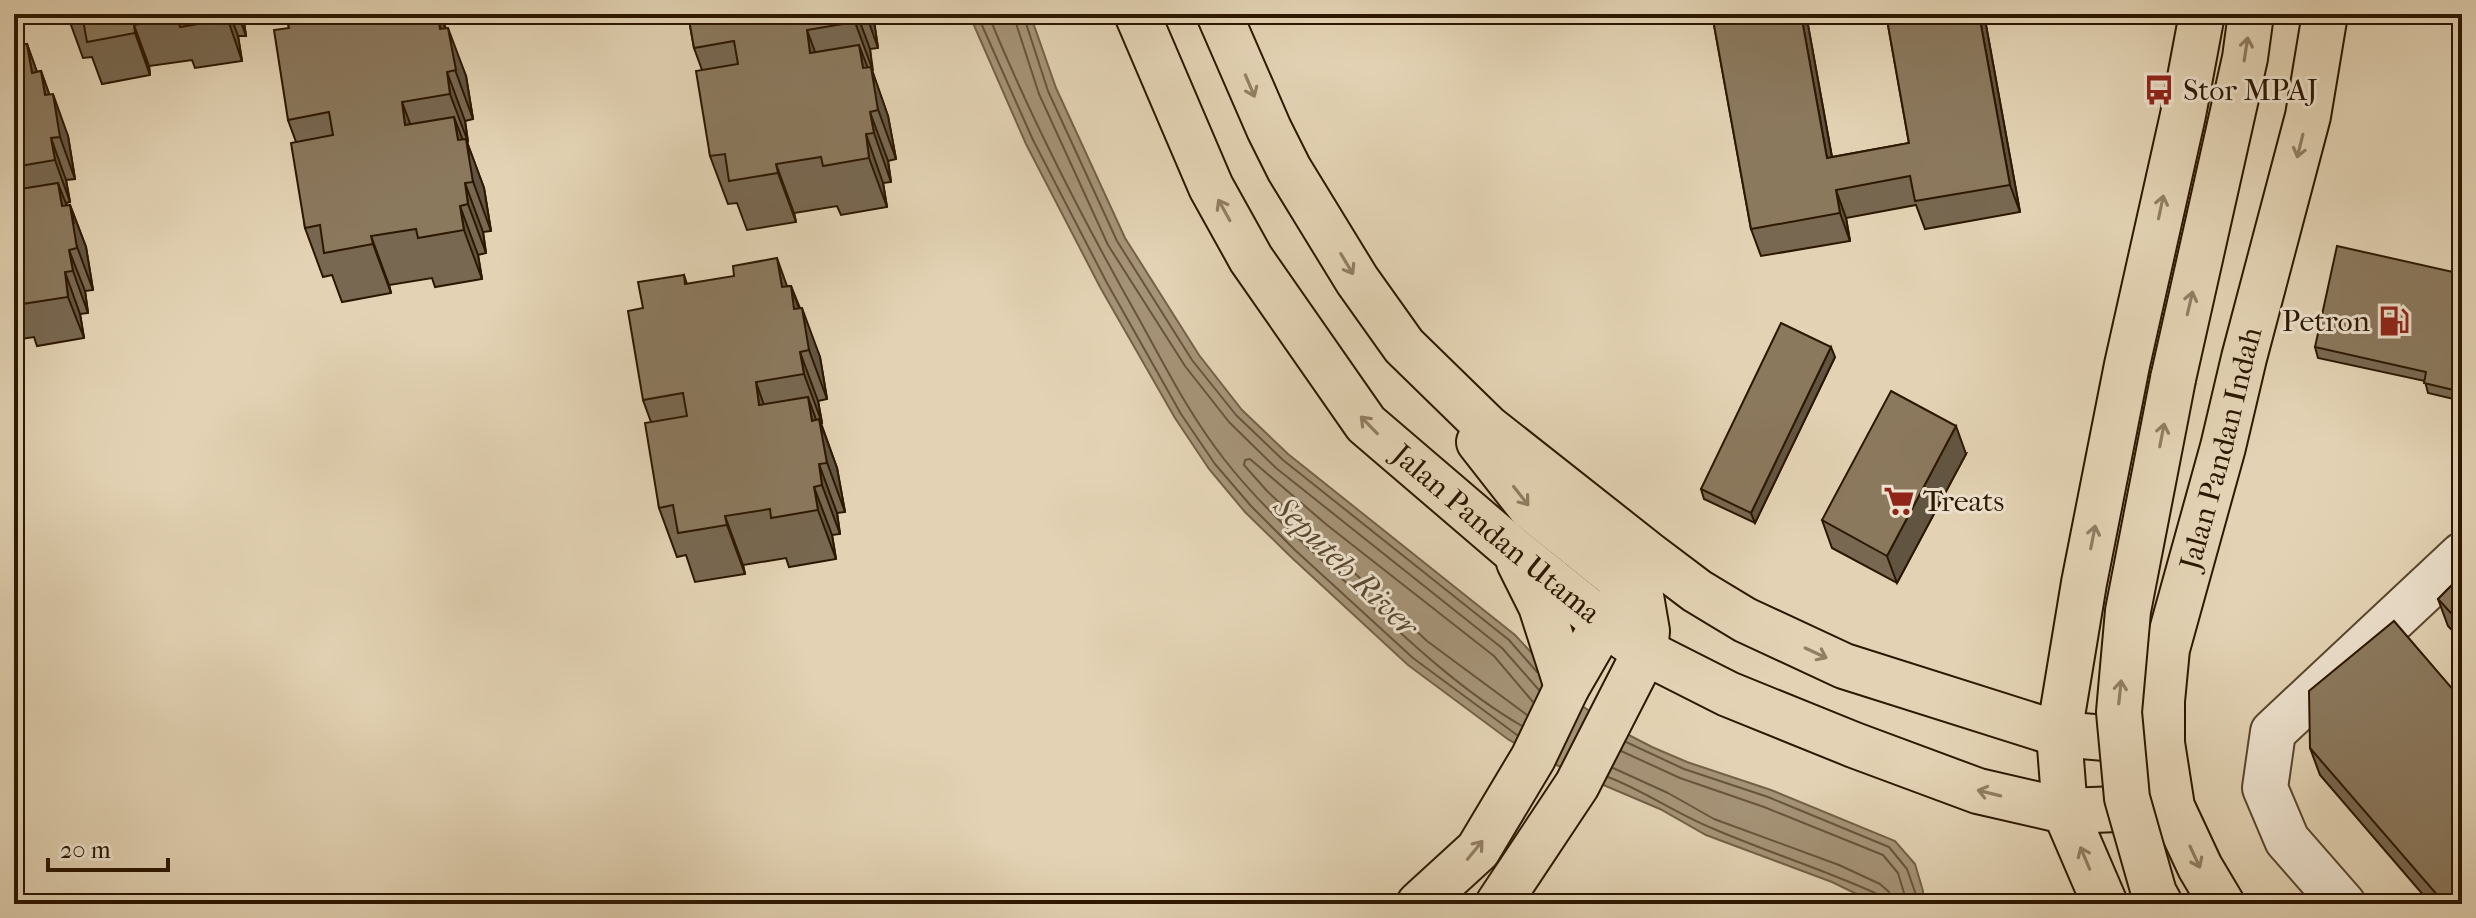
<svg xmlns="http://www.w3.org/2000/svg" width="2476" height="918" font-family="'IM FELL French Canon',serif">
<rect width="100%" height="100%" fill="#e3d3b4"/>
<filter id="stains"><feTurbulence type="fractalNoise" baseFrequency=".0025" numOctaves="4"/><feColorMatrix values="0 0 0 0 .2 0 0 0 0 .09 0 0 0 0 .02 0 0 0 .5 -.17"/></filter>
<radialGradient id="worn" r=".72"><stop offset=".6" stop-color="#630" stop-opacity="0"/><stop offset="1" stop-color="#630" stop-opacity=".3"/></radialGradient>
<path fill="#a59377" stroke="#756147" stroke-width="2" d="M 969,14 L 1030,14 L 1056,88 L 1125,238 L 1199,355 L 1242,410 L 1288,454 L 1515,635 L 1579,704 L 1619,730 L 1652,747 L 1687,762 L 1771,790 L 1895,841 L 1915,864 L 1923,891 L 1922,904 L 1877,904 L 1832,882 L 1706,835 L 1660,809 L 1554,764 L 1509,740 L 1408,665 L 1290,556 L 1245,512 L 1209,469 L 1175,418 L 1100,287 L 1026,144 Z"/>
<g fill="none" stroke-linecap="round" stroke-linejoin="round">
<g stroke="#68553c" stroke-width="2">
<path d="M 977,14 L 1033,140 L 1107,283 L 1181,414 L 1215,464 L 1251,506 L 1295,550 L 1413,658 L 1517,735"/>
<path d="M 988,14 C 1031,119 1083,220 1139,319 C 1165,366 1190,416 1224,459 C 1265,512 1317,555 1366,601 C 1413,645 1465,693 1522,726"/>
<path d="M 1013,14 L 1039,94 L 1108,245 L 1185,366 L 1229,422 L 1276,468 L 1502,648 L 1539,690"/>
<path d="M 1023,14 L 1048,91 L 1117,241 L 1192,360 L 1236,415 L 1283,460 L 1509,640 L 1537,672"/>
<path d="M 1527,715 L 1427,641 L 1267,491 L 1244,465 L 1245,460 L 1250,459 L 1327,525 L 1494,656 L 1533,702"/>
<path d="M 1626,742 L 1684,769 L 1768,797 L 1889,847 L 1907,869 L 1915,892 L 1914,904"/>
<path d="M 1621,751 L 1680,778 L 1764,807 L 1883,855 L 1898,873 L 1904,893 L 1904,904"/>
<path d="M 1613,768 L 1668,793 L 1714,819 L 1839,865 L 1880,884 L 1889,892 L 1891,904"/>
<path d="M 1608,777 C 1645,791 1678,815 1714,829 C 1767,852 1822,869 1875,893 L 1880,897 L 1881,904"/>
</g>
<g stroke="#5a462d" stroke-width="48">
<path id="minor" d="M 2343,904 L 2287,840 L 2265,788 L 2273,732 L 2462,555"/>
</g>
<g stroke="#2c1700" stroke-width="48">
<g id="major">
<path id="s1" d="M 1137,14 L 1211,187 L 1251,259 L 1366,424 L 1512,549 L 1604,623 L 1645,652 L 1728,694 L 1854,745 L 1978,791 L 2065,811 L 2172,807"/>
<path d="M 1219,14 L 1269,129 L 1289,169 L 1357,280 L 1404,346 L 1487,427 L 1648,554 L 1697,591 L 1745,620 L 1844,666 L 2059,734 L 2162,743"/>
<path d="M 2173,379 L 2245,58 L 2251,14"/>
<path d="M 1479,442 L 1530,507 L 1641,596 L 1647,631 L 1645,652 L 1577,785 L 1498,904"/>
<path d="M 1519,562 L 1541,606 L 1567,687"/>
<path d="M 1419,904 L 1478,850 L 1533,758 L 1567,687 L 1604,623 L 1613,609 L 1624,602"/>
<path d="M 2105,904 L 2065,811 L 2059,734 L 2084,583 L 2127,365 L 2183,115 L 2202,14"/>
<path id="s2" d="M 2222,904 L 2200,867 L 2172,807 L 2162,743 L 2162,701 L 2167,649 L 2223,447 L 2244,358 L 2308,116 L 2325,14"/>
</g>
</g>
<use href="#minor" stroke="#ede2ce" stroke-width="44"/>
<use href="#major" stroke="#e3d3b4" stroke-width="44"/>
<g stroke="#2c1700" stroke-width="48" stroke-linecap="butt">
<path id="major-bridge" d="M 2160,904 L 2154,893 L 2127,798 L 2119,712 L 2128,611 L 2173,379"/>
</g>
<use href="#major-bridge" stroke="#e3d3b4" stroke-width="44"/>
</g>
<g fill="#786851" stroke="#2c1700" stroke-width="2">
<path d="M 67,14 L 247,14 L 243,15 L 246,36 L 238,36 L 242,61 L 195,68 L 192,60 L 149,66 L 150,75 L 102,84 L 92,57 L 83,58 Z"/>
<path d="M 286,14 L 440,14 L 466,76 L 473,119 L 465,121 L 468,142 L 467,143 L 484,188 L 491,231 L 483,232 L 486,253 L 478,255 L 482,279 L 435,287 L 432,278 L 389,285 L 391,293 L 342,302 L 332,275 L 323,277 L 305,228 L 296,142 L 288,120 L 289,28 Z"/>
<path d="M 688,14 L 873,14 L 878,48 L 870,49 L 872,71 L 888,116 L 896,159 L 888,161 L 891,182 L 883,183 L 887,207 L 841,215 L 837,206 L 794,213 L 796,222 L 747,230 L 737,203 L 728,204 L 710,156 L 702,70 L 694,48 Z"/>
<path d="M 1712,14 L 1806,14 L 1832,157 L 1909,143 L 1886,14 L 1984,14 L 2020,212 L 1925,229 L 1916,205 L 1846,218 L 1850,241 L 1761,256 L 1751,229 Z"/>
<path d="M 27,44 L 37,72 L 41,71 L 49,94 L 68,136 L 75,179 L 66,180 L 70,202 L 66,203 L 67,206 L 70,205 L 86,247 L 93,290 L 85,291 L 88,313 L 80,314 L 84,338 L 37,346 L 34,337 L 14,340 L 14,46 Z"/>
<path d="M 2462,274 L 2462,401 L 2428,393 L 2425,381 L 2318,358 L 2315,347 Z"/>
<path d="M 684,275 L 687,284 L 791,286 L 820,357 L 827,399 L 818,401 L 822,423 L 821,423 L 837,468 L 845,512 L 837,513 L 840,534 L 832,535 L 836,559 L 789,567 L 786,558 L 743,565 L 745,574 L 695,582 L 686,555 L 677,557 L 659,508 L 651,422 L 643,400 L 643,308 Z"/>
<path d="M 1835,357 L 1755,523 L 1704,499 L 1701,489 Z"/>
<path d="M 1966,454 L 1897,583 L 1832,548 L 1822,520 Z"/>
<path d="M 2462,575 L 2462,641 L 2448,626 L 2438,599 Z"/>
<path d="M 2310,748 L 2462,904 L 2431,904 L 2320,775 Z"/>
</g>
<g fill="#615542" stroke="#2c1700" stroke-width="2">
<path d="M 226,14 L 230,14 L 238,36 L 242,61 Z"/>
<path d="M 238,14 L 243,15 L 246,36 Z"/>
<path d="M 438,14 L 440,14 L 451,45 L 448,28 L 466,76 L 473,119 L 442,34 L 445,56 Z"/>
<path d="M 854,14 L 857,14 L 870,49 L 873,71 L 855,22 Z"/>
<path d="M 866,14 L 873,14 L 878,48 Z"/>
<path d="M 1801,14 L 1806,14 L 1837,185 L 1827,158 Z"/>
<path d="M 1979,14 L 1984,14 L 2020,212 L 2010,185 Z"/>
<path d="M 134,25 L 149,66 L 150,75 L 135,33 Z"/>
<path d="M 807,30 L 825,79 L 810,53 Z"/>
<path d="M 27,44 L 42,86 L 32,73 Z"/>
<path d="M 859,45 L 874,84 L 871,67 L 888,116 L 896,159 L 863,68 Z"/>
<path d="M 41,71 L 56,113 L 53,94 L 68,136 L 75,179 L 45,95 Z"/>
<path d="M 447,72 L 465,121 L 468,142 L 450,94 Z"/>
<path d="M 402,102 L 420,150 L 405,125 Z"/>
<path d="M 870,112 L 888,161 L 891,182 L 874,133 Z"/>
<path d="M 454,117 L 469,156 L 466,139 L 484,188 L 491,231 L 458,140 Z"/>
<path d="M 866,134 L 883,183 L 887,207 L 869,158 Z"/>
<path d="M 51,138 L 66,180 L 70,202 L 55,160 Z"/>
<path d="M 776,164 L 794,213 L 796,222 L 778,173 Z"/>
<path d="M 58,183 L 74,224 L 70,205 L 86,247 L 93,290 L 62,206 Z"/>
<path d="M 465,183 L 483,232 L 486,253 L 468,204 Z"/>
<path d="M 1836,190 L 1846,218 L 1850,241 L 1840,213 Z"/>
<path d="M 460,206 L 478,255 L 482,279 L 464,230 Z"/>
<path d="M 371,236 L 389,285 L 391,293 L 373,244 Z"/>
<path d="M 69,250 L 85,291 L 88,313 L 73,271 Z"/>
<path d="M 777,258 L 793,303 L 791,286 L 805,326 L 802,308 L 820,357 L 827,399 L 809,350 L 782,287 Z"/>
<path d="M 65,272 L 80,314 L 84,338 L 68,297 Z"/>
<path d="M 1831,347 L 1835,357 L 1755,523 L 1751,513 Z"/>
<path d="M 800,352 L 818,401 L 822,423 L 804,374 Z"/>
<path d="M 756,382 L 773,431 L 759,405 Z"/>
<path d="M 808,397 L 822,436 L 819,419 L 837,468 L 845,512 L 812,421 Z"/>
<path d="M 1956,426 L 1966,454 L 1897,583 L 1887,556 Z"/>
<path d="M 819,464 L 837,513 L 840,534 L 822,485 Z"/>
<path d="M 814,487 L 832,535 L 836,559 L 818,510 Z"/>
<path d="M 725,516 L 743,565 L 745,574 L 727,525 Z"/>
</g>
<g fill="#8b795e" stroke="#2c1700" stroke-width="2">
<path d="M 67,14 L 226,14 L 227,19 L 180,27 L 178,17 L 134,25 L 135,33 L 87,42 L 82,14 L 68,17 Z"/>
<path d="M 286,14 L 438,14 L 440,29 L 448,28 L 456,70 L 447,72 L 450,94 L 402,102 L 405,125 L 454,117 L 458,140 L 466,139 L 473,182 L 465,183 L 468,204 L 460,206 L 464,230 L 418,238 L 416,229 L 371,236 L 373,244 L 324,253 L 320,225 L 305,228 L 291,143 L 333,135 L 329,112 L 288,120 L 274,30 L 289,28 Z"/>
<path d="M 688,14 L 854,14 L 855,22 L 807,30 L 810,53 L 859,45 L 863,68 L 871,67 L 878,110 L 870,112 L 874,133 L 866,134 L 869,158 L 823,166 L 821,157 L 776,164 L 778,173 L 729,181 L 725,154 L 710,156 L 696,71 L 738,64 L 734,41 L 694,48 Z"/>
<path d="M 1712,14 L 1801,14 L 1827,158 L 1909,143 L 1886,14 L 1979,14 L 2010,185 L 1915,201 L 1910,176 L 1836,190 L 1840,213 L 1751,229 Z"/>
<path d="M 27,44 L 32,73 L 41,71 L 45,95 L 53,94 L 60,137 L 51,138 L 55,160 L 14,167 L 14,46 Z"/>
<path d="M 58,183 L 62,206 L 70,205 L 77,248 L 69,250 L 73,271 L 65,272 L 68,297 L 22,304 L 21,295 L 14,296 L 14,190 Z"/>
<path d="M 2337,246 L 2462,274 L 2462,392 L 2424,383 L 2426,372 L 2315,347 Z"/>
<path d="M 777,258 L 782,287 L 791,286 L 794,309 L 802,308 L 809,350 L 800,352 L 804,374 L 756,382 L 759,405 L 808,397 L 812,421 L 819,419 L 827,463 L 819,464 L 822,485 L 814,487 L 818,510 L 771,518 L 770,509 L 725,516 L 727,525 L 678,533 L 673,505 L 659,508 L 645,423 L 687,416 L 683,393 L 643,400 L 628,311 L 643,308 L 638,282 L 684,275 L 685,284 L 734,276 L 733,266 Z"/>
<path d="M 1781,323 L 1831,347 L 1751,513 L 1701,489 Z"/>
<path d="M 1891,391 L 1956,426 L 1887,556 L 1822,520 Z"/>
<path d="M 2462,575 L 2462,625 L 2438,599 Z"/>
<path d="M 2394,621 L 2462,700 L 2462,904 L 2445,904 L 2310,748 L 2309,691 Z"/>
</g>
<defs><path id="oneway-shaft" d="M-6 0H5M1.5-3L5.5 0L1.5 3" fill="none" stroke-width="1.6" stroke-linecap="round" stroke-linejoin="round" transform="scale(2)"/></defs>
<g stroke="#917e63">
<use href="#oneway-shaft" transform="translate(2246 49) rotate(-81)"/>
<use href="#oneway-shaft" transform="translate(1250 86) rotate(67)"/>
<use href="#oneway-shaft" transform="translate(2300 146) rotate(104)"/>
<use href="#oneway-shaft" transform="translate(2161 207) rotate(-78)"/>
<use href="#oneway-shaft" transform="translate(1224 210) rotate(-119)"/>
<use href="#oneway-shaft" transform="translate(1347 264) rotate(59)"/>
<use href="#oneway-shaft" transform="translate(2190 303) rotate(-77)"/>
<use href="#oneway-shaft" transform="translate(1369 425) rotate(-134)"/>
<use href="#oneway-shaft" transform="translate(2162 435) rotate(-79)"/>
<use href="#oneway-shaft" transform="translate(1521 496) rotate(52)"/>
<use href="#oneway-shaft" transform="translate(2093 537) rotate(-79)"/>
<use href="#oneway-shaft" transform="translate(1816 653) rotate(25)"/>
<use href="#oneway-shaft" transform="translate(2120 692) rotate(-84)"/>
<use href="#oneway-shaft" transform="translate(1989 793) rotate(-166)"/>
<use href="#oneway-shaft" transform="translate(1475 850) rotate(-51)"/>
<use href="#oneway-shaft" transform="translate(2195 857) rotate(65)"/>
<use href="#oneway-shaft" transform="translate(2085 858) rotate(-113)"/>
</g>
<defs>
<g id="bus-bare" transform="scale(2.4)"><path d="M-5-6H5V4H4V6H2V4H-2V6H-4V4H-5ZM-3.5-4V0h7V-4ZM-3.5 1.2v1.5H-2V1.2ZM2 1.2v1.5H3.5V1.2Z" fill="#8f2418" stroke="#ede2ce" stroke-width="2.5" paint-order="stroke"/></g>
<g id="fuel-bare" transform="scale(2.4)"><path d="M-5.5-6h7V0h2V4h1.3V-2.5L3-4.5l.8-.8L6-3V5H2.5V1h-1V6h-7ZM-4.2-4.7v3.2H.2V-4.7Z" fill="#8f2418" stroke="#ede2ce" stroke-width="2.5" paint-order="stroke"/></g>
<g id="supermarket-bare" transform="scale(2.4)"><path d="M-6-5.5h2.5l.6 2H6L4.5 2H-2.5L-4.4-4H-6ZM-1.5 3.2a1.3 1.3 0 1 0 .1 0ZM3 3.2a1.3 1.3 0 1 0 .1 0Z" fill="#8f2418" stroke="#ede2ce" stroke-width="2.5" paint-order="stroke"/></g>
</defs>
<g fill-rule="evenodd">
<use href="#bus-bare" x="2159" y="90"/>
<use href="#fuel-bare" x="2394" y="321"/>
<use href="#supermarket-bare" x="1899" y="501"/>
</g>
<g text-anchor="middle" stroke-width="6" stroke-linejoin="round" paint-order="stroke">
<g font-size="30" fill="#2c1700" stroke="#ede2ce" text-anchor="start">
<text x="2183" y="100">Stor MPAJ</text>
<text x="2370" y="331" text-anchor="end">Petron</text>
<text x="1923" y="511">Treats</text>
</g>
<g font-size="30" fill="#2c1700" stroke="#ede2ce">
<text dy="10" stroke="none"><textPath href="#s2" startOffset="476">Jalan Pandan Indah</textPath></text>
<text dy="10" stroke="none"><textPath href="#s1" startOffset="642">Jalan Pandan Utama</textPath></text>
</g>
<g font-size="32" font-style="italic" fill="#5c4930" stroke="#ede2ce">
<text transform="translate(1346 566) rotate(44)" y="11">Seputeh River</text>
</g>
</g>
<rect width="2476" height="918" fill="none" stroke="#e3d3b4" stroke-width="48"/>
<rect x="16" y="16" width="2444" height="886" fill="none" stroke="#2c1700" stroke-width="4"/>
<rect x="24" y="24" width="2428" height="870" fill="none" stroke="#2c1700" stroke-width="2"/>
<path d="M48 858v12h120v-12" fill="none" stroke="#2c1700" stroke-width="4"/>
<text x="60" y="858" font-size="24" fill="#2c1700" stroke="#ede2ce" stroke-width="6" paint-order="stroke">20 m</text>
<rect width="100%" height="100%" filter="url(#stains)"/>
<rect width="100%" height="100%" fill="url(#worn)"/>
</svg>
